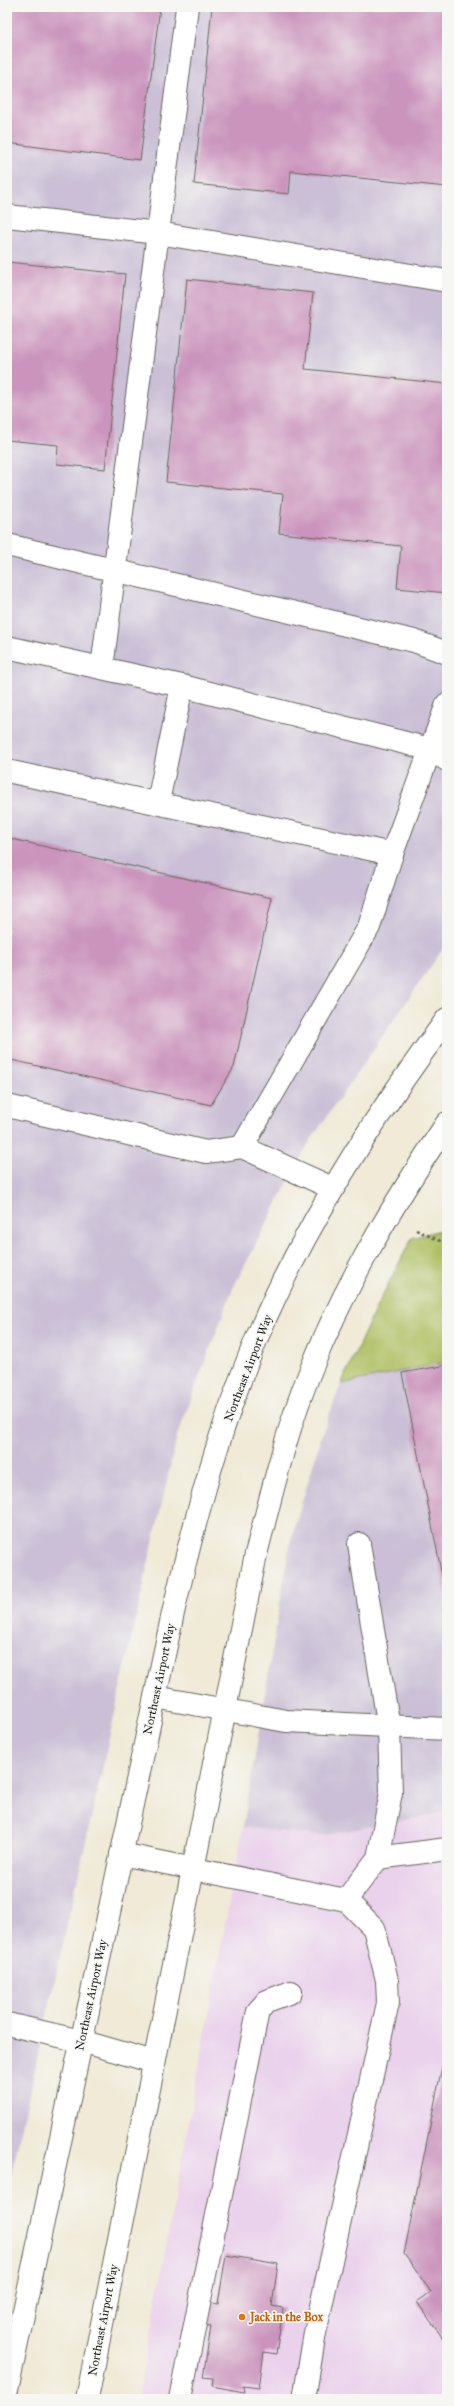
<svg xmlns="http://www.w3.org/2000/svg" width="454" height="2406" font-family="'IM FELL Great Primer',serif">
<rect width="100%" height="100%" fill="#f6f6f2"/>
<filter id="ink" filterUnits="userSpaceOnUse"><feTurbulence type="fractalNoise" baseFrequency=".025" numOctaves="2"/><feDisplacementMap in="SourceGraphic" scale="8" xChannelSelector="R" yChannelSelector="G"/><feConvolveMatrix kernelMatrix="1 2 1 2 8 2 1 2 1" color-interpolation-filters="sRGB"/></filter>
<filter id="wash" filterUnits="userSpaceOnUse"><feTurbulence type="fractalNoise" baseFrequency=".012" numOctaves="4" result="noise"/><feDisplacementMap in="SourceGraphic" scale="16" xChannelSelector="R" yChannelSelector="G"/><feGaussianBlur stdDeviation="0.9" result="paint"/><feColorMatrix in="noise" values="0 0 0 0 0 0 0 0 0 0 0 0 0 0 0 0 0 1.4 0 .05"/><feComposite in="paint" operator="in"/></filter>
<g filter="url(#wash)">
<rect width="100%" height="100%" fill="#f0ead6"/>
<path fill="#ead1ec" d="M 447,1812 L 447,2399 L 138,2399 L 243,1827 L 320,1836 Z"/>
<g fill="#cabfd6">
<path d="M 7,7 L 447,7 L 447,943 L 308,1144 L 233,1288 L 177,1436 L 7,2193 Z"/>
<path d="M 447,1362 L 447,1812 L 320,1836 L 243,1827 L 290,1543 L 322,1434 L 341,1384 Z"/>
</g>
<path fill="#afbf62" stroke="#666e3f" d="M 447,1228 L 447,1362 L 341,1384 L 376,1308 L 412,1238 Z"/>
<g id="blocks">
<g fill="#cb94bd">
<path d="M 7,7 L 160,7 L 140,160 L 7,143 Z"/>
<path d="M 212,7 L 447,7 L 447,187 L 291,171 L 289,194 L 194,184 Z"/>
<path d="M 7,262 L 125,274 L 105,469 L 57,464 L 58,445 L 7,440 Z"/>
<path d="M 187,279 L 313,293 L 305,369 L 447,384 L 447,593 L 397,588 L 401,546 L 279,533 L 283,494 L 166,482 Z"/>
<path d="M 7,838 L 272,898 L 234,1067 L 211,1105 L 7,1059 Z"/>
<path d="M 447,1365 L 447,1596 L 446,1596 L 402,1373 Z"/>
<path d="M 447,2042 L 447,2344 L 417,2302 L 431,2292 L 404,2254 Z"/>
<path d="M 226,2255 L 278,2264 L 272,2306 L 283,2308 L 276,2354 L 264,2352 L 259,2388 L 243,2386 L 244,2392 L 212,2386 L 213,2378 L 203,2377 L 211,2327 L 201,2325 L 205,2302 L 218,2304 Z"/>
</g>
</g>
</g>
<g filter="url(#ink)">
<use href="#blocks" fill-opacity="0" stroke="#66645d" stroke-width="1"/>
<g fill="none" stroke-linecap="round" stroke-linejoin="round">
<g stroke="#66645d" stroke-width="24">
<g id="minor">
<path d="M 7,216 L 158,233 L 447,281"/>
<path d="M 7,545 L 414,641 L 447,653"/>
<path d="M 7,647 L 182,686 L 429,749 L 447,760"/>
<path d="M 102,668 L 187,7"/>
<path d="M 7,771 L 392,854"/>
<path d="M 158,802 L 182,686"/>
<path d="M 7,1106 L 206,1152 L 242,1147 L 332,1188"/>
<path d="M 242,1147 L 369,927 L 392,854 L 447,704"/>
<path d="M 155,1697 L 286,1721 L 447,1729"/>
<path d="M 121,1854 L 346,1900 L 374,1928 L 387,1980 L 388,2003 L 315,2333 L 304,2399"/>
<path d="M 378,1858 L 447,1849"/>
<path d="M 346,1900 L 378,1858 L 391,1793 L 389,1728 L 359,1544"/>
<path d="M 7,2024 L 81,2041 L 154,2062"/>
<path d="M 180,2399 L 258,2011 L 267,2001 L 291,1992"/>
</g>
</g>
<g stroke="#66645d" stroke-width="24">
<g id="major">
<path d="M 7,2390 L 173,1613 C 198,1505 228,1396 276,1295 C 323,1197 382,1106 447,1019"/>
<path d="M 87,2399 L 256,1554 C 272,1493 286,1431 310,1372 C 345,1284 395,1201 447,1123"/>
</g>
</g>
<path stroke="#66645d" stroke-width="2.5" stroke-dasharray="3 3" stroke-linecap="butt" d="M 416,1230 L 447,1244"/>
<use href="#minor" stroke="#fff" stroke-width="22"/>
<use href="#major" stroke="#fff" stroke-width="22"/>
</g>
</g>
<circle fill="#e8710a" stroke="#f6f6f2" stroke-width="1.5" cx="242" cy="2317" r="4"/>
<g text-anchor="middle" stroke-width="3.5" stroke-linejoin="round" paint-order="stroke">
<g font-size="12" fill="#1c1c1c" stroke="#f6f6f2">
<text transform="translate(248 1368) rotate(-69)" y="4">Northeast Airport Way</text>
<text transform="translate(159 1679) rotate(-78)" y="4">Northeast Airport Way</text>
<text transform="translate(91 1995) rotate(-78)" y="4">Northeast Airport Way</text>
<text transform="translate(103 2320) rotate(-79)" y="4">Northeast Airport Way</text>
</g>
<g font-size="12" font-weight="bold" fill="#c56008" stroke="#f6f6f2" text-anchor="start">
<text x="250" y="2321">Jack in the Box</text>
</g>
</g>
<rect width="454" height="2406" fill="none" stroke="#f6f6f2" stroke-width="24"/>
</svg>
